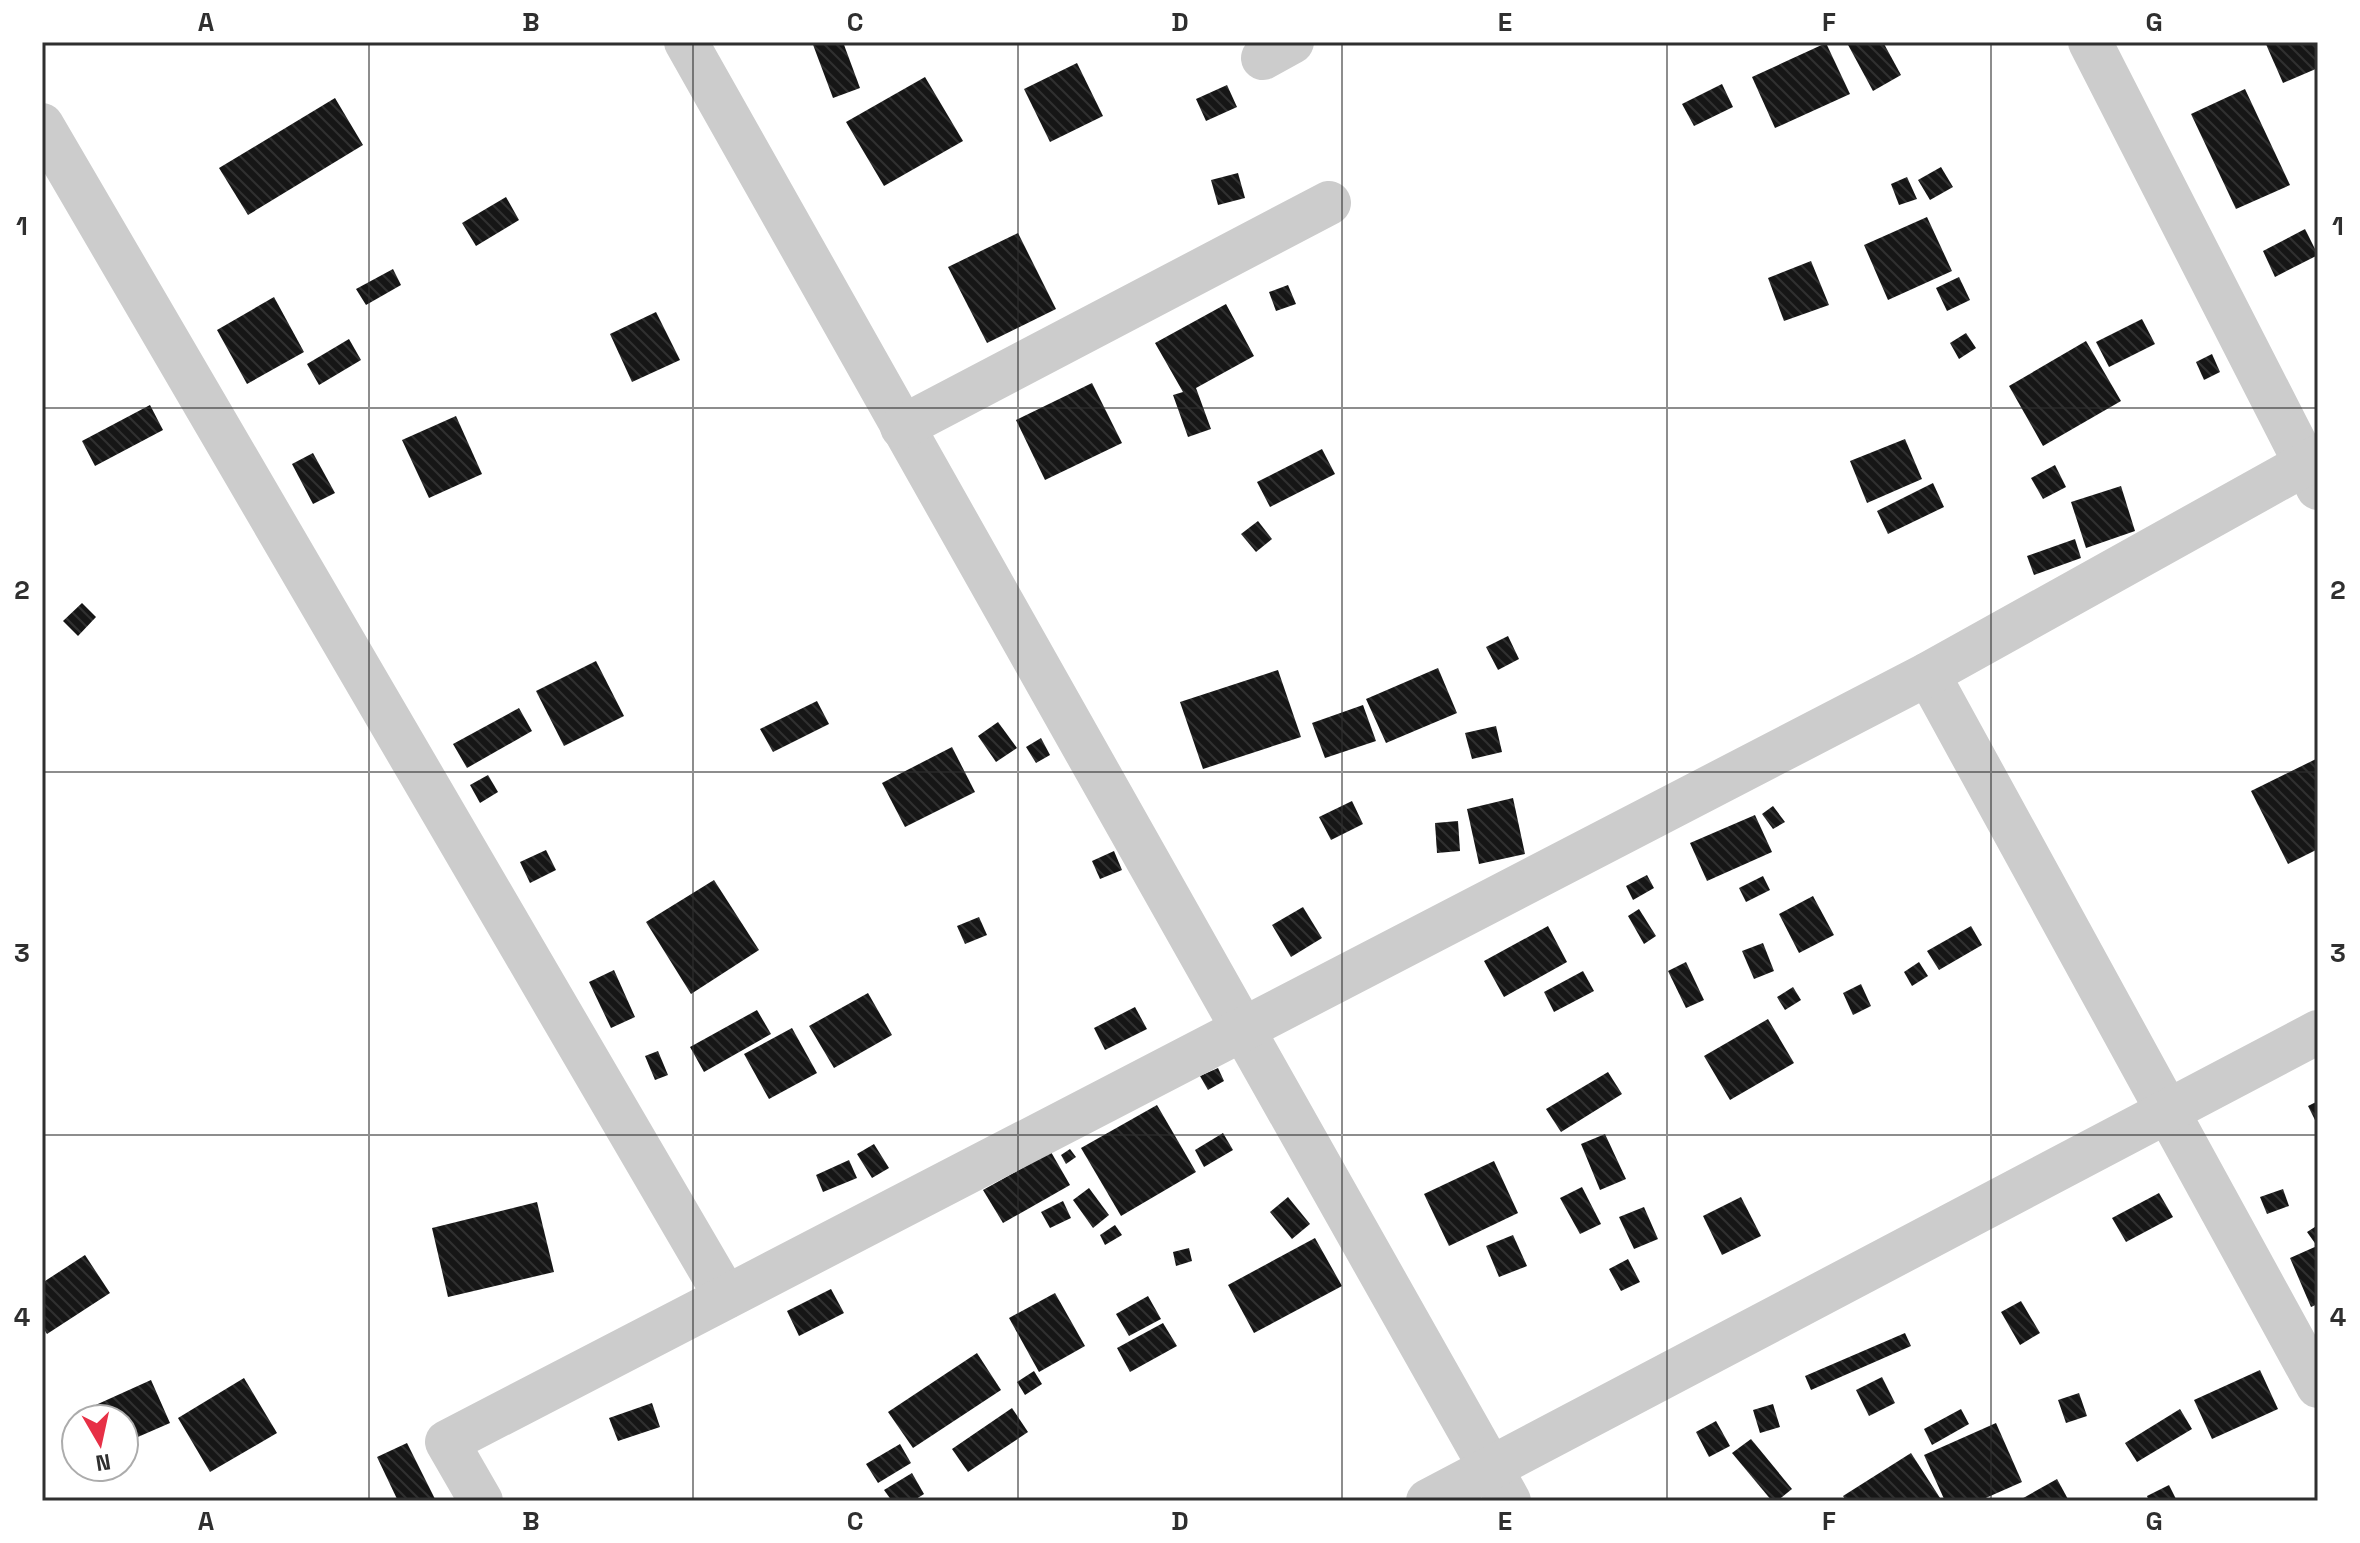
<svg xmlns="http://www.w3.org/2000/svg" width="2360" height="1543" font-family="'Space Grotesk',sans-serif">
<defs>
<pattern id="building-back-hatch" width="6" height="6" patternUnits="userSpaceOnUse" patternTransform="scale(2)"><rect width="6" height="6" fill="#161616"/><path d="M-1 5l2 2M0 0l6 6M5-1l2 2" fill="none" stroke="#303030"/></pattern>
</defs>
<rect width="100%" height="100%" fill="#fff"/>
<g fill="url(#building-back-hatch)">
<path d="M 812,42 L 843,42 L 860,88 L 833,98 Z"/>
<path d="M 1849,42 L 1883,42 L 1901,75 L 1873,91 L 1847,43 Z"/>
<path d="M 2265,42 L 2318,42 L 2318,68 L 2283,83 Z"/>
<path d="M 1826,43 L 1850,94 L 1775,128 L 1752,77 Z"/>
<path d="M 1077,63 L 1103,116 L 1050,142 L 1024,89 Z"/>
<path d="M 925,77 L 963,141 L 884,186 L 846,122 Z"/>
<path d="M 1722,84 L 1733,107 L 1694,126 L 1682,104 Z"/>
<path d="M 1227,85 L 1237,107 L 1206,121 L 1196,99 Z"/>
<path d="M 2245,89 L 2290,185 L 2236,209 L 2191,114 Z"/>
<path d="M 335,98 L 363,145 L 248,215 L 219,168 Z"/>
<path d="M 1941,167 L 1953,187 L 1930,200 L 1918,180 Z"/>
<path d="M 1238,173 L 1245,198 L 1218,205 L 1211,180 Z"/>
<path d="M 1907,177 L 1917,199 L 1899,205 L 1891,184 Z"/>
<path d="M 506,197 L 519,220 L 476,246 L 462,223 Z"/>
<path d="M 1927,217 L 1952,271 L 1888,300 L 1864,245 Z"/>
<path d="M 2305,229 L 2318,255 L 2275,277 L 2263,251 Z"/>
<path d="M 1018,233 L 1056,309 L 987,343 L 948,267 Z"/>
<path d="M 1811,261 L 1829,305 L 1784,321 L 1768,278 Z"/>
<path d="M 393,269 L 401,285 L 366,305 L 356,289 Z"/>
<path d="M 1959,277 L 1970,300 L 1947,311 L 1936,288 Z"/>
<path d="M 1288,285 L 1296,304 L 1276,311 L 1269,292 Z"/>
<path d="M 274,297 L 304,352 L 247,384 L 217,330 Z"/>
<path d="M 1226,304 L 1254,356 L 1196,388 L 1211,429 L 1188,437 L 1173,395 L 1183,392 L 1155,343 Z"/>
<path d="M 656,312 L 680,360 L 632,382 L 610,334 Z"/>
<path d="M 2142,319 L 2155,344 L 2109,367 L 2096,342 Z"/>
<path d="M 1966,333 L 1976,348 L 1959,359 L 1950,343 Z"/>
<path d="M 349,339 L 361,360 L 319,385 L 307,364 Z"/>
<path d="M 2086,341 L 2121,401 L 2043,446 L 2009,386 Z"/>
<path d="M 2212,354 L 2220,372 L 2204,380 L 2196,362 Z"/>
<path d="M 1092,383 L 1122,443 L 1045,480 L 1016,420 Z"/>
<path d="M 150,405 L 163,430 L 95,466 L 82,441 Z"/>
<path d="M 456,416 L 482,474 L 429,498 L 402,440 Z"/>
<path d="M 1905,439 L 1922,479 L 1867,503 L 1850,461 Z"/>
<path d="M 1322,449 L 1335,474 L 1270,507 L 1257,482 Z"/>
<path d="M 313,453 L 335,493 L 313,504 L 292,464 Z"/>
<path d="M 2055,465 L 2066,487 L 2043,499 L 2031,478 Z"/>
<path d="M 1933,483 L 1944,507 L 1888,534 L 1877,511 Z"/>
<path d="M 2121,486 L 2135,531 L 2086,548 L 2071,502 Z"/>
<path d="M 1258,521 L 1272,539 L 1256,552 L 1241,534 Z"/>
<path d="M 2075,539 L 2081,558 L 2034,575 L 2027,556 Z"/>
<path d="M 82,603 L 96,617 L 78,636 L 63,621 Z"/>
<path d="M 1508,636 L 1519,659 L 1498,670 L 1486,647 Z"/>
<path d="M 596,661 L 624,716 L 564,746 L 536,691 Z"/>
<path d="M 1438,668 L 1457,713 L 1386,743 L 1366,699 Z"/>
<path d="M 1278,670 L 1301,737 L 1203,769 L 1180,702 Z"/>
<path d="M 817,701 L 829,724 L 773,752 L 760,729 Z"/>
<path d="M 1363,705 L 1376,741 L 1325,758 L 1312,723 Z"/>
<path d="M 519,708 L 532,731 L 467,768 L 453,744 Z"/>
<path d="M 998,722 L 1017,748 L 996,762 L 978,736 Z"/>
<path d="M 1496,726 L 1502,752 L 1472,759 L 1465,733 Z"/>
<path d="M 1041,738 L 1050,755 L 1036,763 L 1026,747 Z"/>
<path d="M 952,747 L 975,792 L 905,827 L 882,783 Z"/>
<path d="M 2318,758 L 2318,849 L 2288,864 L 2251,791 Z"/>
<path d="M 488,775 L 498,792 L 480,803 L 470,785 Z"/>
<path d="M 1513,798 L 1525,854 L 1479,864 L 1467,809 Z"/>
<path d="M 1352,801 L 1363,824 L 1331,840 L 1319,817 Z"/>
<path d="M 1773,806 L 1785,822 L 1773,829 L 1762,814 Z"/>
<path d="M 1755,815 L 1772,852 L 1707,881 L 1690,843 Z"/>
<path d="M 1458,821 L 1460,851 L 1437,853 L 1435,823 Z"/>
<path d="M 546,850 L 556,870 L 530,883 L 520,862 Z"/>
<path d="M 1114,851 L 1122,870 L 1100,879 L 1092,861 Z"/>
<path d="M 1647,875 L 1654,888 L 1633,900 L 1626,886 Z"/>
<path d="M 1763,876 L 1770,890 L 1746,902 L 1739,888 Z"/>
<path d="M 714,880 L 759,950 L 691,994 L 646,922 Z"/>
<path d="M 1813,896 L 1834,935 L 1799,953 L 1779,914 Z"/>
<path d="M 1303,907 L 1322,938 L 1291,957 L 1272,925 Z"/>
<path d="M 1639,909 L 1656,936 L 1644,944 L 1628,916 Z"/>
<path d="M 979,917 L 987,935 L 965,944 L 957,926 Z"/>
<path d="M 1548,926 L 1567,962 L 1504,997 L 1484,961 Z"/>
<path d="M 1971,926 L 1982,945 L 1939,970 L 1927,951 Z"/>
<path d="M 1763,943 L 1774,971 L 1754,979 L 1742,951 Z"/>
<path d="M 1686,962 L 1704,1000 L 1686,1008 L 1668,971 Z"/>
<path d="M 1919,962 L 1928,976 L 1912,986 L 1904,972 Z"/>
<path d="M 614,970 L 635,1017 L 611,1028 L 589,982 Z"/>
<path d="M 1583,971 L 1594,991 L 1554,1012 L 1544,992 Z"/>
<path d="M 1861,984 L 1871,1006 L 1853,1015 L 1843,993 Z"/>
<path d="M 1793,987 L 1801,1000 L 1785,1010 L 1777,997 Z"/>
<path d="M 868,993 L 892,1035 L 834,1068 L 809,1026 Z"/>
<path d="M 1135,1007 L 1147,1029 L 1105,1050 L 1094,1028 Z"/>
<path d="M 757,1010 L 771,1034 L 704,1072 L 690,1047 Z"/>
<path d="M 1768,1019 L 1794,1063 L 1730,1100 L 1704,1056 Z"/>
<path d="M 792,1028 L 817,1073 L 769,1099 L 744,1054 Z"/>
<path d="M 658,1051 L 668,1075 L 655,1080 L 645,1056 Z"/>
<path d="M 1218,1068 L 1224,1081 L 1208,1090 L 1200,1076 Z"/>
<path d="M 1608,1072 L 1622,1094 L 1561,1132 L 1546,1109 Z"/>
<path d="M 2318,1101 L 2318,1126 L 2308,1106 Z"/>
<path d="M 1157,1105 L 1196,1172 L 1121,1216 L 1081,1148 Z"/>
<path d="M 1223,1133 L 1233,1150 L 1204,1167 L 1195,1150 Z"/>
<path d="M 1605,1134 L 1626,1179 L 1600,1190 L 1581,1144 Z"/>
<path d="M 874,1144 L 889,1168 L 872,1178 L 857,1154 Z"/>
<path d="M 1070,1149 L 1076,1157 L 1066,1164 L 1061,1155 Z"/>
<path d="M 1051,1152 L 1070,1185 L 1003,1223 L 983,1190 Z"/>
<path d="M 849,1160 L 857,1178 L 823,1192 L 816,1175 Z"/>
<path d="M 1494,1161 L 1518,1213 L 1449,1246 L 1424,1194 Z"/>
<path d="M 1582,1187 L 1601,1224 L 1580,1234 L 1560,1198 Z"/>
<path d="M 1089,1188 L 1109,1215 L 1093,1228 L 1073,1200 Z"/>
<path d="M 2283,1189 L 2289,1206 L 2267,1214 L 2260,1197 Z"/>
<path d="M 2159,1193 L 2173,1217 L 2126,1242 L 2112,1218 Z"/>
<path d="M 1288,1197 L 1310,1224 L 1292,1239 L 1270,1212 Z"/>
<path d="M 1741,1197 L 1761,1236 L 1722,1255 L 1703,1216 Z"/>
<path d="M 1063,1201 L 1071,1218 L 1050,1228 L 1041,1212 Z"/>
<path d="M 537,1202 L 554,1272 L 448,1297 L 432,1228 Z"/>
<path d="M 1644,1207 L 1658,1239 L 1634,1249 L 1619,1217 Z"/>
<path d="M 1115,1225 L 1122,1235 L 1105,1245 L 1100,1235 Z"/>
<path d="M 2318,1225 L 2318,1304 L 2311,1307 L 2290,1258 L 2317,1246 L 2307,1232 Z"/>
<path d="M 1513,1235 L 1527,1266 L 1499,1277 L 1486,1246 Z"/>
<path d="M 1315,1238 L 1342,1286 L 1254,1333 L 1228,1285 Z"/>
<path d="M 1189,1248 L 1192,1261 L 1176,1266 L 1173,1252 Z"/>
<path d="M 85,1255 L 110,1293 L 47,1334 L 42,1326 L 42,1283 Z"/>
<path d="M 1628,1259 L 1640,1282 L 1621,1291 L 1609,1269 Z"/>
<path d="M 831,1289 L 844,1313 L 799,1336 L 787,1311 Z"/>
<path d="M 1055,1293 L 1085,1346 L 1039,1372 L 1009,1318 Z"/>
<path d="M 1148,1296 L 1161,1319 L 1129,1336 L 1116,1314 Z"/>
<path d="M 2021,1301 L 2040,1333 L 2020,1345 L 2001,1312 Z"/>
<path d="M 1163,1323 L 1177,1346 L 1130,1372 L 1117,1348 Z"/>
<path d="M 1905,1333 L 1911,1346 L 1811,1390 L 1805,1376 Z"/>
<path d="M 977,1353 L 1001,1390 L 913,1448 L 888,1412 Z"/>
<path d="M 2260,1370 L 2278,1409 L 2212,1439 L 2194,1400 Z"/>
<path d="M 1034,1371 L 1042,1384 L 1025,1395 L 1017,1382 Z"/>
<path d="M 1882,1377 L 1895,1403 L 1869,1416 L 1856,1390 Z"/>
<path d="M 244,1378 L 277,1433 L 210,1472 L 178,1418 Z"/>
<path d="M 151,1380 L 170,1423 L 124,1443 L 124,1419 L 94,1419 L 89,1408 Z"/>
<path d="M 2079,1393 L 2087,1416 L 2066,1423 L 2058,1400 Z"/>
<path d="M 652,1403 L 660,1427 L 618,1441 L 609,1418 Z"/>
<path d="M 1773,1404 L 1780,1427 L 1760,1433 L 1753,1410 Z"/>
<path d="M 1012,1408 L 1028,1432 L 968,1472 L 952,1449 Z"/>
<path d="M 1961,1409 L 1969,1424 L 1932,1445 L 1924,1429 Z"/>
<path d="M 2180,1409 L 2192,1429 L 2137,1462 L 2125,1443 Z"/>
<path d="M 1716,1421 L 1730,1446 L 1709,1457 L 1696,1432 Z"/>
<path d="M 1996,1423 L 2022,1482 L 1979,1501 L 1945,1501 L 1924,1455 Z"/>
<path d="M 1751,1439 L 1792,1489 L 1777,1501 L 1772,1501 L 1732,1453 Z"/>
<path d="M 407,1443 L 436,1501 L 398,1501 L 377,1457 Z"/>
<path d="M 900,1444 L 911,1463 L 878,1483 L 866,1464 Z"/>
<path d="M 1911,1453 L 1942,1501 L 1846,1501 L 1843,1496 Z"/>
<path d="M 912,1473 L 924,1494 L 913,1501 L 892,1501 L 884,1490 Z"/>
<path d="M 2057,1479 L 2069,1501 L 2018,1501 Z"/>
<path d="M 2169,1485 L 2177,1501 L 2149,1501 L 2147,1496 Z"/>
</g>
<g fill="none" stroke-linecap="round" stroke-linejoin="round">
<g stroke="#ccc" stroke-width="44">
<path d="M 686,42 L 1509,1501"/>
<path d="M 2090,42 L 2318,488"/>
<path d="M 1263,58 L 1292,42"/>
<path d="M 42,125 L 726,1297"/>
<path d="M 902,427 L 1329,203"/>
<path d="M 1928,674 L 2318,1386"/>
<path d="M 481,1501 L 447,1442 L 1928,674 L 2318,457"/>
<path d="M 1428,1501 L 2318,1032"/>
</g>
</g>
<path fill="none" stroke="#2f2f2f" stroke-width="2" stroke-opacity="0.55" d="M 369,42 L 369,1501M 693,42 L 693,1501M 1018,42 L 1018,1501M 1342,42 L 1342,1501M 1667,42 L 1667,1501M 1991,42 L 1991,1501M 42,408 L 2318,408M 42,772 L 2318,772M 42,1135 L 2318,1135"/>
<rect width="2360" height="1543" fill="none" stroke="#ffffff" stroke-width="88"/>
<g transform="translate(100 1443) rotate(171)"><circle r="38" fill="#ffffff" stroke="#acacac" stroke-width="2"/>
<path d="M0-6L14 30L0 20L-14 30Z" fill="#e73046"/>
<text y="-12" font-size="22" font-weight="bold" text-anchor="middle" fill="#2f2f2f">N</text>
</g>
<rect x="44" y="44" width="2272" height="1455" fill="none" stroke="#2f2f2f" stroke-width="3"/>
<g font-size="26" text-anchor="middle" font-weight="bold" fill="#2f2f2f">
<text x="206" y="31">A</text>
<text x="531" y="31">B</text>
<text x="855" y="31">C</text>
<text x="1180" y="31">D</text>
<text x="1505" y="31">E</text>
<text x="1829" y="31">F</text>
<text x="2154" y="31">G</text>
<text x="22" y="235">1</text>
<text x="2338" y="235">1</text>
<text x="22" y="599">2</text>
<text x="2338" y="599">2</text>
<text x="22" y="962">3</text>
<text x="2338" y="962">3</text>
<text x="22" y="1326">4</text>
<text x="2338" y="1326">4</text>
<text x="206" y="1530">A</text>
<text x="531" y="1530">B</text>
<text x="855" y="1530">C</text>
<text x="1180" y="1530">D</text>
<text x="1505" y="1530">E</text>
<text x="1829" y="1530">F</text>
<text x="2154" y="1530">G</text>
</g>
</svg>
